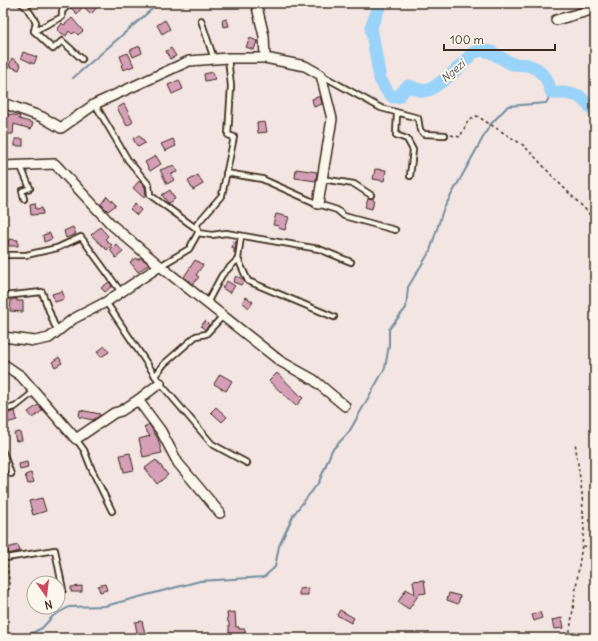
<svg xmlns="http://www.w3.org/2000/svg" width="598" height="641" font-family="Delius,sans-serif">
<rect width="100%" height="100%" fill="#f3e5e1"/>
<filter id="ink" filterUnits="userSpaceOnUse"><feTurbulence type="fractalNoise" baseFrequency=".025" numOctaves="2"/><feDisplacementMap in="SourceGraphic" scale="8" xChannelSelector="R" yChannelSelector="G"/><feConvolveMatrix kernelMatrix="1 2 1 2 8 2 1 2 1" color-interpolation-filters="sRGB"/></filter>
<g filter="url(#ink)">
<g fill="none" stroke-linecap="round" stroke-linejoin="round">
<g stroke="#738fa1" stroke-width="2">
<path d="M 73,78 L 159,3"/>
<path d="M 22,638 L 42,628 L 53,616 L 69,607 L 105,606 L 200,581 L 264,577 L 275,567 L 279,546 L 294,514 L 319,482 L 332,450 L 349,432 L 385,368 L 389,345 L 389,329 L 406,308 L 408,287 L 430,251 L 443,210 L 490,125 L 508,106 L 546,103 L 552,93"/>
</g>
<path stroke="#99d3f9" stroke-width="13" d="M 381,3 L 371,27 L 380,79 L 387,91 L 393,97 L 398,97 C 403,93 403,89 408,86 L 423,91 L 431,89 L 451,75 L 473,53 L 480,50 L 491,52 L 512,64 L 528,65 L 537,69 L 546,78 L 552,93 L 565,93 L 579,96 L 595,111"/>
</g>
<g fill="#d59fb6" stroke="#3b2a1e">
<path d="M 75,3 L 101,3 L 91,14 L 83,6 L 77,14 L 71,8 Z"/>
<path d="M 72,18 L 83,31 L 78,35 L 75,32 L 72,34 L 69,31 L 66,36 L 57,30 L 62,23 L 64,25 Z"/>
<path d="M 227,19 L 229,26 L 223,27 L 222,20 Z"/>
<path d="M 165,20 L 170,29 L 162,34 L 157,25 Z"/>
<path d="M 250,38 L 257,41 L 254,50 L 246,47 Z"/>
<path d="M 140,46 L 142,53 L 133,57 L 130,50 Z"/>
<path d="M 171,48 L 176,56 L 170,59 L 166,51 Z"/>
<path d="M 23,52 L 37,57 L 34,64 L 21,58 Z"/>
<path d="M 128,53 L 134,66 L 123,70 L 121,65 L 123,64 L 120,56 Z"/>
<path d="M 12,58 L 21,65 L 19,70 L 9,66 Z"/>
<path d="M 213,72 L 215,79 L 205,81 L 204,74 Z"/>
<path d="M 179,80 L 183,89 L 172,94 L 168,85 Z"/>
<path d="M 320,96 L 322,104 L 314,107 L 312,99 Z"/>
<path d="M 124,104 L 133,122 L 127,126 L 117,108 Z"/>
<path d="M 8,114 L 20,116 L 19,119 L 33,123 L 31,129 L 14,124 L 13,134 L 5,134 Z"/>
<path d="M 265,122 L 267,132 L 258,133 L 257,123 Z"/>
<path d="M 139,135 L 145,143 L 138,147 L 133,139 Z"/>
<rect x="15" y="139" width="8" height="7"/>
<path d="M 173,139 L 176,146 L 165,151 L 161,144 Z"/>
<path d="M 156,156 L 161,164 L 150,171 L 145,162 Z"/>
<path d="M 174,165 L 177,172 L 171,174 L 174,180 L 167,184 L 160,170 Z"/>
<path d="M 296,169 L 317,172 L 316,181 L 295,178 Z"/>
<path d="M 375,169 L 386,170 L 384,181 L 373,179 Z"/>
<path d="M 198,175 L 203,184 L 193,190 L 188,181 Z"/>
<path d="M 139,181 L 145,187 L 146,195 L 144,198 L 133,188 Z"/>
<path d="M 170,190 L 175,199 L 168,203 L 162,195 Z"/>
<path d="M 107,196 L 116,205 L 108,211 L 101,204 Z"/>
<path d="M 368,198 L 374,199 L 372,209 L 365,207 Z"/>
<path d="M 35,203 L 36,209 L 42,208 L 43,214 L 31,215 L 30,204 Z"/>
<path d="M 135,204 L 141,210 L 137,215 L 130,209 Z"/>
<path d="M 276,214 L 289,217 L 285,230 L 278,228 L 279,226 L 273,225 Z"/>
<path d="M 73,227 L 76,234 L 66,238 L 64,231 Z"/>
<path d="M 100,227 L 108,236 L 105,239 L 112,245 L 107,250 L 91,235 Z"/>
<path d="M 50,233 L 52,239 L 44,242 L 43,235 Z"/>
<path d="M 9,239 L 18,240 L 18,246 L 8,246 Z"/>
<path d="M 233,241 L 236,242 L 235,253 L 234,253 L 234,248 L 232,248 Z"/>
<path d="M 116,244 L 123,252 L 116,258 L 110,250 Z"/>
<path d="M 136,258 L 137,260 L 141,258 L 149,264 L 138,272 L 130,262 Z"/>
<path d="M 195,260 L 203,265 L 196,275 L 199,277 L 193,284 L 184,277 Z"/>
<path d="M 236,276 L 243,279 L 244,280 L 241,285 L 233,282 Z"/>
<path d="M 227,281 L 235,286 L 230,293 L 222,288 Z"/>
<path d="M 109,282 L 112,286 L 105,292 L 101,288 Z"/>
<path d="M 62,291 L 65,299 L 55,302 L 52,294 Z"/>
<path d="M 246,297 L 253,302 L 249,308 L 242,302 Z"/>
<path d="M 11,299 L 17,299 L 17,301 L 23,301 L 23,312 L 10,311 Z"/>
<path d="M 205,321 L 209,325 L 205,330 L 201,326 Z"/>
<path d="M 105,346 L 109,352 L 101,357 L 97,352 Z"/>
<path d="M 59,357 L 62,363 L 55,367 L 52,362 Z"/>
<path d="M 277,373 L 303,398 L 296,406 L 269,381 Z"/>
<path d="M 220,374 L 232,381 L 226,391 L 214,384 Z"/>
<path d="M 38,405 L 43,410 L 33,418 L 28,412 Z"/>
<path d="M 216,407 L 227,417 L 222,422 L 211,412 Z"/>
<path d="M 80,410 L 100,414 L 99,416 L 93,420 L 79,417 Z"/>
<path d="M 15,411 L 17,420 L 3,424 L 3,415 Z"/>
<path d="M 149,424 L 158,439 L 162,453 L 143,457 L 139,439 L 150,436 L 144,428 Z"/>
<path d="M 20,432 L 22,440 L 16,441 L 14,433 Z"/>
<path d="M 130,453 L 134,470 L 124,472 L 120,455 Z"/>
<path d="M 156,460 L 168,475 L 157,484 L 145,468 Z"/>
<path d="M 27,462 L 28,468 L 20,470 L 19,464 Z"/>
<path d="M 31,473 L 34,482 L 28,484 L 25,475 Z"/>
<path d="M 42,498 L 46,511 L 33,515 L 29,501 Z"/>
<path d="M 18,545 L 20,551 L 9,554 L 7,548 Z"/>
<path d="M 424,580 L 426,593 L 419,594 L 409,609 L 398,602 L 406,589 L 415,594 L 413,581 Z"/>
<path d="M 105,584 L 107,590 L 100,592 L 98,586 Z"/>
<path d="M 82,586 L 82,592 L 71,592 L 71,587 Z"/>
<path d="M 308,588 L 308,595 L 299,595 L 299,589 Z"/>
<path d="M 449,593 L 460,596 L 458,604 L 447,600 Z"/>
<path d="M 340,610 L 354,618 L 351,623 L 337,615 Z"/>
<path d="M 235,612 L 236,627 L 239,627 L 239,629 L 245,629 L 245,636 L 229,635 L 229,622 L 228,622 L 227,613 Z"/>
<path d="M 540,612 L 542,618 L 534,621 L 532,615 Z"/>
<path d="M 562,618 L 564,628 L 554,629 L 552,620 Z"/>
<path d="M 142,621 L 146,638 L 138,638 L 135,622 Z"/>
</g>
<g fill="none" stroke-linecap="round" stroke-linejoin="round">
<g stroke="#3b2a1e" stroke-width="8">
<g id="service">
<path d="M 21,3 L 27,8 L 36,22 L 34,31 L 53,49 L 62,41 L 82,59"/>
<path d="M 201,20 L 214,59"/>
<path d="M 34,31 L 62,17 L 62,11 L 71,3"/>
<path d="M 323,76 L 381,108 L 418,118 L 420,130 L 424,134 L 445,135"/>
<path d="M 95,104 L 128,160 L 149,185 L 150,195 L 197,229"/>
<path d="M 397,113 L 396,135 L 407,139 L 413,150 L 410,176"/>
<path d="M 21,167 L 30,188 L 22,191 L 24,199"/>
<path d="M 226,173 L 262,179 L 318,204 L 337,210 L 344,216 L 395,230"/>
<path d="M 322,179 L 354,184 L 371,195"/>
<path d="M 198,233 L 212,235 L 226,233 L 319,249 L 351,262"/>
<path d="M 241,236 L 238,259 L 248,281 L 334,317"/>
<path d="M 3,255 L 26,255 L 57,248 L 81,237 L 121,292"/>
<path d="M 160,266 L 189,249 L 198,233 L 197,224 L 222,195 L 234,137 L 228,135 L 231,86 L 228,58"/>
<path d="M 3,294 L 4,296 L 42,292 L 54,324 L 58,330"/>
<path d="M 106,302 L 160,383 L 212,444 L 247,463"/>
<path d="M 207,303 L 222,275 L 238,259"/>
<path d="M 155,376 L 164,364 L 196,336 L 206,334 L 223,316"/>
<path d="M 3,410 L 15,407 L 35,391"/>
<path d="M 76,439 L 84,450 L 92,470 L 112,511"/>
<path d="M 3,452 L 11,474"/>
<path d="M 3,546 L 6,558 L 55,550 L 63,590"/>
</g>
</g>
<g stroke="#3b2a1e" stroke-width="12">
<g id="minor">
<path d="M 256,3 L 264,36 L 265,58"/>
<path d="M 556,20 L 595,9"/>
<path d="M 3,103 L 42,117 L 61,128 L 95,104 L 189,61 L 228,58 L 265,58 L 305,66 L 321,75 L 332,119 L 318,204"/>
<path d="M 3,166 L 55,164 L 112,225 L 160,266 L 280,361 L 314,380 L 345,406"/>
<path d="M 3,337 L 35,341 L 49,338 L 73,319 L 106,302 L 160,266"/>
<path d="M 3,364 L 21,376 L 76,439 L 114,413 L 121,411 L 138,400 L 160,383"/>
<path d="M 138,400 L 161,431 L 178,463 L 220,513"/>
</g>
</g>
<g stroke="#3b2a1e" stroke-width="1.5" stroke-dasharray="3 3" stroke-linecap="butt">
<path d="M 451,135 L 460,137 L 468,121 L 477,116 L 523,145 L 537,159 L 554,178 L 587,211 L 595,222"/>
<path d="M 583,546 L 595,548"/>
<path d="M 3,594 L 10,588 L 7,564"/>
<path d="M 569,638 L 584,530 L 582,493 L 575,442"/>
</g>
<use href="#service" stroke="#fbf7ec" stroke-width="4.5"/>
<use href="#minor" stroke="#fbf7ec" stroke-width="9"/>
</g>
</g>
<g text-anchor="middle" stroke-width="4" stroke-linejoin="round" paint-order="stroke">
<g font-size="11" font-style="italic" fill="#525455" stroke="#fbf7ec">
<text transform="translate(453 71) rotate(-41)" y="4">Ngezi</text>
</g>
</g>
<rect width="598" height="641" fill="none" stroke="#fbf7ec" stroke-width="16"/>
<rect x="8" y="8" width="582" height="625" fill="none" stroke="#3b2a1e" stroke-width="1.5" filter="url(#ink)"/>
<g transform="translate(46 595) rotate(166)"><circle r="19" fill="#fbf7ec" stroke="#aea59a"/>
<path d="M0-3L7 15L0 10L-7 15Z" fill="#d1495b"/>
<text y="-6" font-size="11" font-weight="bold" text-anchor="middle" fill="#3b2a1e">N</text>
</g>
<path d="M444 44v6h111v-6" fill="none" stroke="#3b2a1e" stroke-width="2"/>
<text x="450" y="44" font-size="12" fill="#3b2a1e" stroke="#fbf7ec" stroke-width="3" paint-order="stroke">100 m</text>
</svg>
